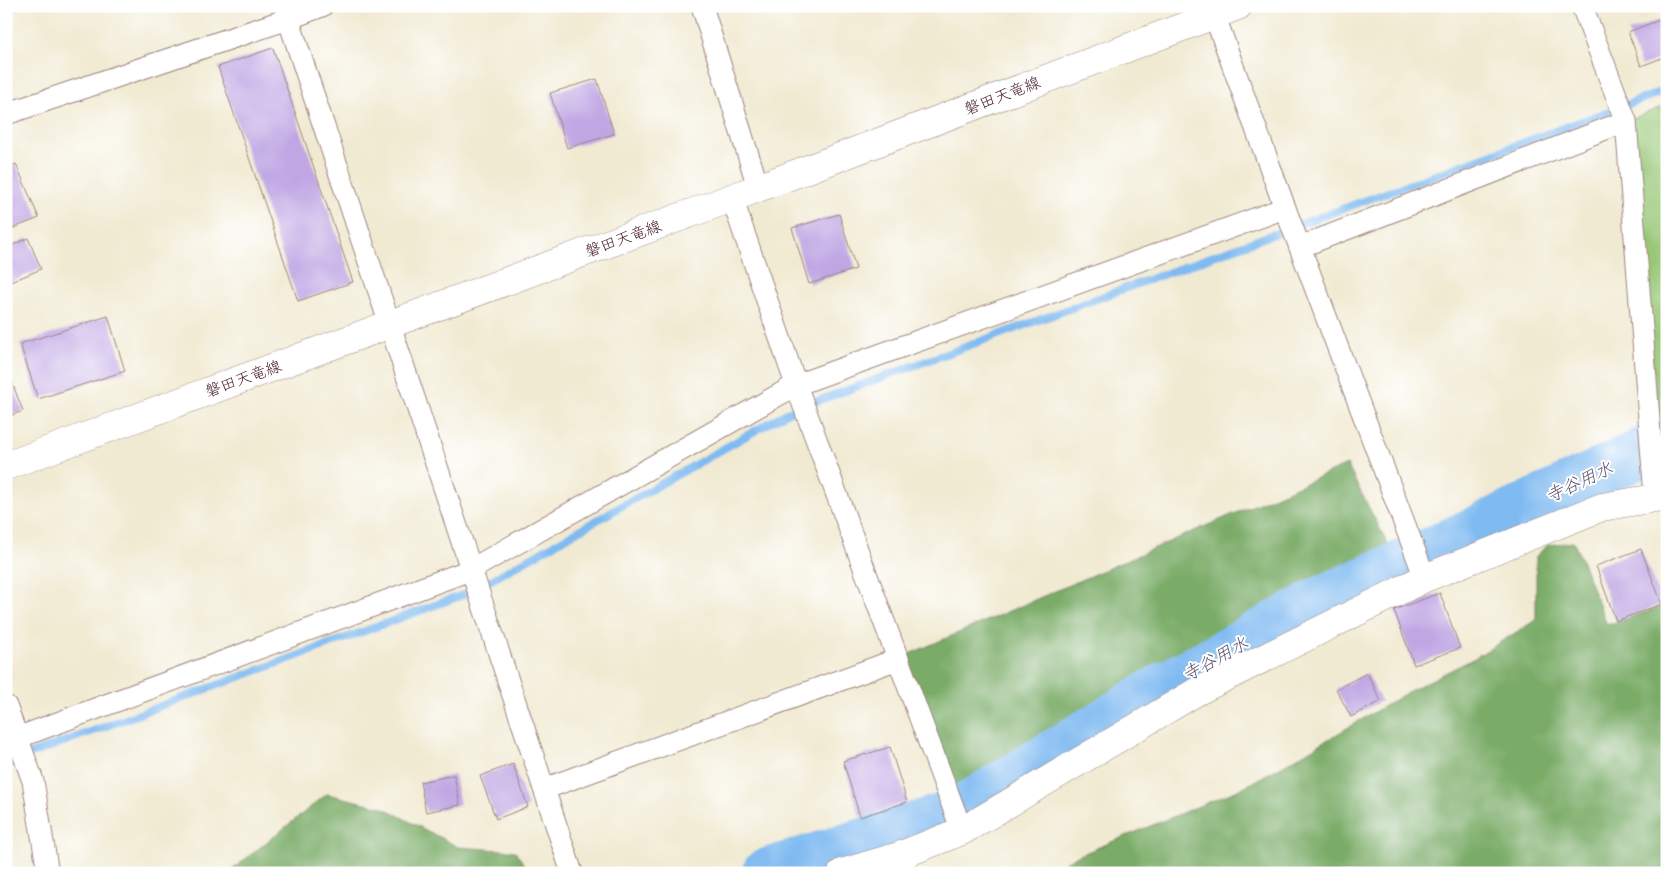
<svg xmlns="http://www.w3.org/2000/svg" width="1673" height="879" font-family="'Gochi Hand','Klee One',sans-serif">
<rect width="100%" height="100%" fill="#fff"/>
<filter id="ink" filterUnits="userSpaceOnUse"><feTurbulence type="fractalNoise" baseFrequency=".02" numOctaves="2"/><feDisplacementMap in="SourceGraphic" scale="10" xChannelSelector="R" yChannelSelector="G"/><feConvolveMatrix kernelMatrix="1 2 1 2 8 2 1 2 1" color-interpolation-filters="sRGB"/></filter>
<filter id="wash" filterUnits="userSpaceOnUse"><feTurbulence type="fractalNoise" baseFrequency=".0096" numOctaves="4" result="noise"/><feDisplacementMap in="SourceGraphic" scale="20" xChannelSelector="R" yChannelSelector="G"/><feGaussianBlur stdDeviation="1.12" result="paint"/><feColorMatrix in="noise" values="0 0 0 0 0 0 0 0 0 0 0 0 0 0 0 0 0 1.4 0 .05"/><feComposite in="paint" operator="in"/></filter>
<g filter="url(#wash)">
<rect width="100%" height="100%" fill="#f1ead2"/>
<path fill="#98c776" stroke="#717350" d="M 1667,105 L 1667,423 L 1660,427 L 1626,121 Z"/>
<g fill="#7aac67" stroke="#626649">
<path d="M 1347,465 L 1399,566 L 992,792 L 947,791 L 898,659 Z"/>
<path d="M 1574,542 L 1607,625 L 1667,605 L 1667,873 L 1043,873 L 1075,857 L 1238,790 L 1300,756 L 1413,689 L 1473,659 L 1536,620 L 1536,556 L 1548,545 Z"/>
<path d="M 327,794 L 382,807 L 458,847 L 515,851 L 530,873 L 228,873 Z"/>
</g>
<g fill="none" stroke-linecap="round" stroke-linejoin="round">
<path stroke="#7fbaf1" stroke-width="8" d="M 6,763 L 468,593 L 790,411 L 1667,90"/>
<path stroke="#7fbaf1" stroke-width="49" d="M 766,873 L 942,818 L 973,803 L 1155,692 L 1322,600 L 1426,554 L 1667,441"/>
</g>
<g id="blocks">
<g fill="#c0a7e4">
<path d="M 1659,20 L 1667,40 L 1667,56 L 1641,66 L 1628,32 Z"/>
<path d="M 273,48 L 353,282 L 298,301 L 218,67 Z"/>
<path d="M 597,79 L 614,134 L 567,148 L 550,93 Z"/>
<path d="M 16,164 L 39,218 L 6,231 L 6,168 Z"/>
<path d="M 839,214 L 856,269 L 809,284 L 792,228 Z"/>
<path d="M 28,238 L 41,269 L 6,284 L 6,248 Z"/>
<path d="M 108,316 L 125,371 L 38,399 L 20,344 Z"/>
<path d="M 6,367 L 23,411 L 6,417 Z"/>
<path d="M 1641,549 L 1662,604 L 1616,621 L 1596,566 Z"/>
<path d="M 1440,593 L 1460,648 L 1414,665 L 1394,610 Z"/>
<path d="M 1367,673 L 1381,701 L 1351,717 L 1336,689 Z"/>
<path d="M 890,747 L 907,802 L 860,817 L 843,761 Z"/>
<path d="M 513,764 L 528,807 L 496,819 L 480,776 Z"/>
<path d="M 454,775 L 460,805 L 426,812 L 420,782 Z"/>
</g>
</g>
</g>
<g filter="url(#ink)">
<use href="#blocks" fill-opacity="0" stroke="#9e847e" stroke-width="1"/>
<g fill="none" stroke-linecap="round" stroke-linejoin="round">
<g stroke="#9e847e" stroke-width="23">
<g id="street">
<path d="M 284,6 L 572,873"/>
<path d="M 702,6 L 758,187"/>
<path d="M 1211,6 L 1285,208 L 1425,578"/>
<path d="M 1582,6 L 1626,121 L 1655,497"/>
<path d="M 6,114 L 288,19 L 322,6"/>
<path d="M 732,198 L 796,385 L 962,831"/>
<path d="M 1300,247 L 1626,121"/>
<path d="M 6,706 L 33,781 L 48,873"/>
<path d="M 6,742 L 470,570 L 796,385 L 1285,208"/>
<path d="M 544,789 L 898,659"/>
</g>
</g>
<g stroke="#9e847e" stroke-width="29">
<path id="secondary" d="M 842,873 L 896,857 L 962,831 L 1196,692 L 1425,578 L 1602,507 L 1667,496"/>
</g>
<g stroke="#9e847e" stroke-width="29">
<path id="primary" d="M 6,466 L 721,202 L 1238,6"/>
</g>
<use href="#street" stroke="#fff" stroke-width="21"/>
<use href="#secondary" stroke="#fff" stroke-width="28"/>
<use href="#primary" stroke="#fff" stroke-width="28"/>
</g>
</g>
<g text-anchor="middle" stroke-width="4" stroke-linejoin="round" paint-order="stroke">
<g font-size="16" fill="#4a1f2b" stroke="#fff">
<text transform="translate(1002 95) rotate(-21)" y="6">磐田天竜線</text>
<text transform="translate(623 238) rotate(-20)" y="6">磐田天竜線</text>
<text transform="translate(243 378) rotate(-20)" y="6">磐田天竜線</text>
</g>
<g font-size="18" font-style="italic" fill="#5d5570" stroke="#fff">
<text transform="translate(1579 482) rotate(-25)" y="6">寺谷用水</text>
<text transform="translate(1215 659) rotate(-29)" y="6">寺谷用水</text>
</g>
</g>
<rect width="1673" height="879" fill="none" stroke="#fff" stroke-width="25"/>
</svg>
